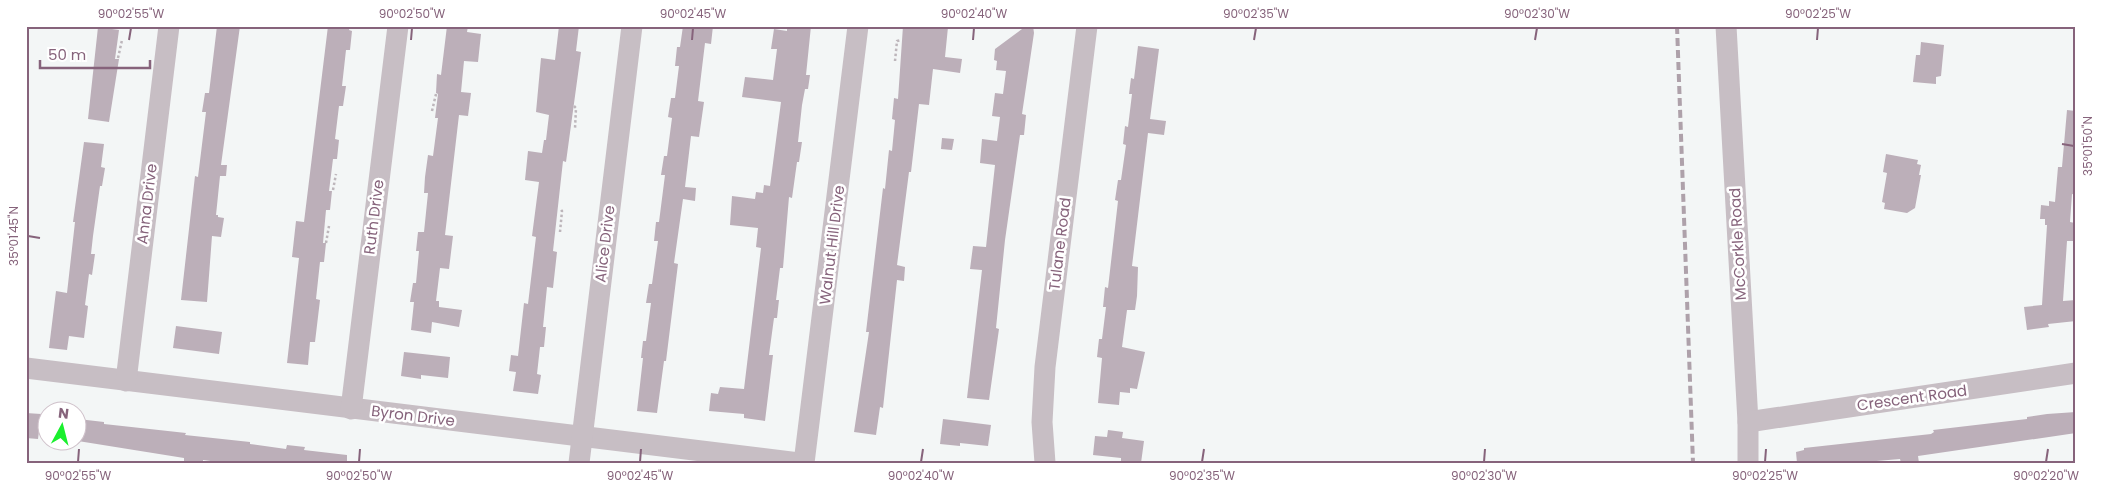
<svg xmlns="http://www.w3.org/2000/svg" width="2102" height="489" font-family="Poppins,sans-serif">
<rect width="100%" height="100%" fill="#f3f6f6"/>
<g fill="#bcafb9">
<path d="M 217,26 L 240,26 L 221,165 L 227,165 L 226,176 L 220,176 L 216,215 L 218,215 L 218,217 L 224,218 L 221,237 L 212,236 L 207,302 L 181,300 L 195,176 L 198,177 L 206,112 L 202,112 L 205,93 L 209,93 Z"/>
<path d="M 328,26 L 350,26 L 349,30 L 352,31 L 350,50 L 346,50 L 342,86 L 346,86 L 343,106 L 339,106 L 335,139 L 339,140 L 337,159 L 333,159 L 329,191 L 332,191 L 330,210 L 326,210 L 323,243 L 326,243 L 324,262 L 320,262 L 316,299 L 320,300 L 315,342 L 310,342 L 308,365 L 287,363 L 299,258 L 292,257 L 296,221 L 304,222 Z"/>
<path d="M 447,26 L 468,26 L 467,32 L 481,34 L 478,62 L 464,61 L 461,92 L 471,93 L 468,116 L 459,115 L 445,235 L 453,236 L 449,269 L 440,268 L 436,301 L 439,301 L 439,307 L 462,310 L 459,327 L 432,322 L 431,333 L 411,330 L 414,302 L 410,302 L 413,283 L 416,283 L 419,251 L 416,251 L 418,232 L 424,232 L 428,193 L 424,193 L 425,177 L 428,155 L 433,156 L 438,118 L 435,118 L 438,94 L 436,93 L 437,74 L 441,75 Z"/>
<path d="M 559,26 L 579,26 L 576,51 L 581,52 L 566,162 L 563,161 L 553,251 L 557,252 L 553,288 L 547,287 L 543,327 L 546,327 L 544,347 L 540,347 L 537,374 L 541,375 L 538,394 L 513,391 L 516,372 L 509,371 L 511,355 L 518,356 L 524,303 L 528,304 L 536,237 L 532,236 L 539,182 L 525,180 L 528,151 L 542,153 L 544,140 L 546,140 L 549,115 L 536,112 L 541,58 L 555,60 Z"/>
<path d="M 683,26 L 713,26 L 711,44 L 705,43 L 698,101 L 704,102 L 699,137 L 691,136 L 685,187 L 696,188 L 695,201 L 683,199 L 674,263 L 678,264 L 666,361 L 664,361 L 657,413 L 637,411 L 643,358 L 641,358 L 643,341 L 646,341 L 651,303 L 646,303 L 649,284 L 652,284 L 658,241 L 654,241 L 656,222 L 659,222 L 665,175 L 661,175 L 664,156 L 667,156 L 672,118 L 668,117 L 671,98 L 675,98 L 679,66 L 675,66 L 677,47 L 680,47 Z"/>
<path d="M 787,26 L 811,26 L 806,75 L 810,75 L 808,89 L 805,89 L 802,105 L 798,142 L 802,142 L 799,162 L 797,162 L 792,198 L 789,197 L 783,268 L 780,268 L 776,300 L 779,300 L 777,318 L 774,318 L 769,355 L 773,355 L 765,421 L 744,418 L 744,414 L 709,411 L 711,393 L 718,394 L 720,387 L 744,389 L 761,248 L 756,247 L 758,228 L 730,225 L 732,196 L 755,199 L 756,192 L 763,193 L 764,185 L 770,186 L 781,102 L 742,97 L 745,77 L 773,80 L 777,49 L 771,49 L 774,29 L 787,31 Z"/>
<path d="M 903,26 L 948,27 L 945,57 L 962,59 L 960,73 L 933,69 L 929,105 L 919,104 L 911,172 L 909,172 L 897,265 L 905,267 L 904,281 L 897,280 L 883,408 L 880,407 L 876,435 L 854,432 L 869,332 L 866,332 L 883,188 L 885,189 L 889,150 L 892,151 L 895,120 L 892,119 L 894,98 L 898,99 Z"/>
<path d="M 1026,26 L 1033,26 L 1034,33 L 1022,114 L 1026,115 L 1024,135 L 1020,135 L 1005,240 L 996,328 L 999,329 L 989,400 L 967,398 L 982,270 L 970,269 L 973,246 L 986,247 L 995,165 L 980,163 L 982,139 L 997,141 L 1000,117 L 992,116 L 995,93 L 1003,94 L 1006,71 L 996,70 L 997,61 L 994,60 L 995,49 Z"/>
<path d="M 98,27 L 119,30 L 115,59 L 119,59 L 109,122 L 88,119 Z"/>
<path d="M 1921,42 L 1944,45 L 1941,76 L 1936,77 L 1936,84 L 1913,82 L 1916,55 L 1920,55 Z"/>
<path d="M 1138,46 L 1159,49 L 1150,119 L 1166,121 L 1164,135 L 1148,133 L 1132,266 L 1138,267 L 1137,296 L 1135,310 L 1127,310 L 1122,347 L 1145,352 L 1137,389 L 1130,388 L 1130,393 L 1120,392 L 1119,405 L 1098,403 L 1102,358 L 1097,357 L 1099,339 L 1102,339 L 1106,307 L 1103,307 L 1105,287 L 1108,288 L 1118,201 L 1115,200 L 1118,180 L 1121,180 L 1126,145 L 1123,144 L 1125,126 L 1128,127 L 1132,94 L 1129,94 L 1131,78 L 1134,79 Z"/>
<path d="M 2067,110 L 2076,111 L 2076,195 L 2072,194 L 2070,222 L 2075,223 L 2074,241 L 2067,241 L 2063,301 L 2076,300 L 2076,321 L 2048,324 L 2049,327 L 2027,330 L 2024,307 L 2042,305 L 2047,225 L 2045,225 L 2045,219 L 2040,219 L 2041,205 L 2049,206 L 2049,201 L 2055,202 L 2058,167 L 2062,167 Z"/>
<path d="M 942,138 L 954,139 L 952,150 L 941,149 Z"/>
<path d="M 84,142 L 104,144 L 101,167 L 105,168 L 102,186 L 100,186 L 93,236 L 91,254 L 95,254 L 92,275 L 89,274 L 85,305 L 88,306 L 84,338 L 69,336 L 67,350 L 49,348 L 56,291 L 67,293 L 75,222 L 73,222 Z"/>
<path d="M 1886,154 L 1918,160 L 1917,164 L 1921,165 L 1919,175 L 1921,175 L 1915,208 L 1907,213 L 1884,209 L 1885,203 L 1882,202 L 1887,173 L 1883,172 Z"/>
<path d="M 176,326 L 222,332 L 219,354 L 173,348 Z"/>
<path d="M 404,352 L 450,357 L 448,378 L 421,375 L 421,379 L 401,376 Z"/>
<path d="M 2076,412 L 2076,433 L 1918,456 L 1919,463 L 1901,463 L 1900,459 L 1853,463 L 1797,463 L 1796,452 L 1804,450 L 1804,448 L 1931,434 L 1934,432 L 1933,430 L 2027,419 L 2027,417 L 2047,414 Z"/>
<path d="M 26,413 L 41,414 L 38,439 L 26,438 Z"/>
<path d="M 78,419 L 104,422 L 104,424 L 186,433 L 185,435 L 250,442 L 250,444 L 286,449 L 287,445 L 305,447 L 304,450 L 347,455 L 347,463 L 226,463 L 203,460 L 203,463 L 184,463 L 184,458 L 78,441 Z"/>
<path d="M 943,419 L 991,425 L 988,446 L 960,443 L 960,446 L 940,444 Z"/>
<path d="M 1108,430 L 1123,432 L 1122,438 L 1144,441 L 1141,463 L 1121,463 L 1121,458 L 1093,455 L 1095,436 L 1107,437 Z"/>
</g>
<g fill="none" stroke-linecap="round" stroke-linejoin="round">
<g stroke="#bdb6bb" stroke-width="2.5" stroke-dasharray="2.5 2.5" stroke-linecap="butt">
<path d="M 118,58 L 122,40"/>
<path d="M 895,61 L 897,41 L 901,40"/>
<path d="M 574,106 L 576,108 L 575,129"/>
<path d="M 432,111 L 436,94"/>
<path d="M 333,190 L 336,174"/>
<path d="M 560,232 L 562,211 L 560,208"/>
<path d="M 326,243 L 329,226"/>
</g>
<g stroke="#c7bec4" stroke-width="21">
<path d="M 1726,26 L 1748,422 L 1748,463"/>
<path d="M 26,368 L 799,463"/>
<path d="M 126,381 L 169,26"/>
<path d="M 351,409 L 398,26"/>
<path d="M 1748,422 L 2076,373"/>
<path d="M 579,463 L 632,26"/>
<path d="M 804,463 L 858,26"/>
<path d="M 1045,463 L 1042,422 L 1045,367 L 1087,26"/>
</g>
<path stroke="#aea1aa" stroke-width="4" stroke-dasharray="8 4" stroke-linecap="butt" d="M 1677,26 L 1693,463"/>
</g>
<path fill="none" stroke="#86637b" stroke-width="2" d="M 129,40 L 131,28M 411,40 L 412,28M 692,40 L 693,28M 973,40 L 974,28M 1254,40 L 1256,28M 1535,40 L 1537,28M 1817,40 L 1818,28M 2062,144 L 2074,146M 28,236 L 40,238M 78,462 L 79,449M 359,462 L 360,449M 640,462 L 641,449M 921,462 L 923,449M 1202,462 L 1204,449M 1484,462 L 1485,449M 1765,462 L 1766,449M 2046,462 L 2048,449"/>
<g text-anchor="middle" stroke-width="5" stroke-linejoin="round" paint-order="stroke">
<g font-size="15" fill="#86637b" stroke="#fff">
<text transform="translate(147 204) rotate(-83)" y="5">Anna Drive</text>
<text transform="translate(374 217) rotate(-83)" y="5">Ruth Drive</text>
<text transform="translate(605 244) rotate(-83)" y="5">Alice Drive</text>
<text transform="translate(1060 244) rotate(-83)" y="5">Tulane Road</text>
<text transform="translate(1738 244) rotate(-93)" y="5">McCorkle Road</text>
<text transform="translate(832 245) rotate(-83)" y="5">Walnut Hill Drive</text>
<text transform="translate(1912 398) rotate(-8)" y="5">Crescent Road</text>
<text transform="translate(413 416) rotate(7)" y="5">Byron Drive</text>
</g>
</g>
<rect width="2102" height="489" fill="none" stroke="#ffffff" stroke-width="55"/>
<g transform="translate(62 426) rotate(7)"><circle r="24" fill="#ffffff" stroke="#cfc1ca"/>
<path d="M0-4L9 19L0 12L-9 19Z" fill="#1aef2e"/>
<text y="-8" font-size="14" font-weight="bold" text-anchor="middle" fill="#86637b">N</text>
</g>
<path d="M40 60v8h110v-8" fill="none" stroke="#86637b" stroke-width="2.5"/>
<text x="48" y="60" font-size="15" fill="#86637b" stroke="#ffffff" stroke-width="4" paint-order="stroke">50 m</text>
<rect x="28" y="28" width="2046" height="434" fill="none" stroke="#86637b" stroke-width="2"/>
<g font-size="12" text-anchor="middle" fill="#86637b">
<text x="131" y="18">90°02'55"W</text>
<text x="412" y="18">90°02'50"W</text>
<text x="693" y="18">90°02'45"W</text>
<text x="974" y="18">90°02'40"W</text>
<text x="1256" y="18">90°02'35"W</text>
<text x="1537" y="18">90°02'30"W</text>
<text x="1818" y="18">90°02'25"W</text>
<text transform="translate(2088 146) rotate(-90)" y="4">35°01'50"N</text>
<text transform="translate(14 236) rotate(-90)" y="4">35°01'45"N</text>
<text x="78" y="480">90°02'55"W</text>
<text x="359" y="480">90°02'50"W</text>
<text x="640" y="480">90°02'45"W</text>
<text x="921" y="480">90°02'40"W</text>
<text x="1202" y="480">90°02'35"W</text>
<text x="1484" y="480">90°02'30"W</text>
<text x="1765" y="480">90°02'25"W</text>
<text x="2046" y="480">90°02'20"W</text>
</g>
</svg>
